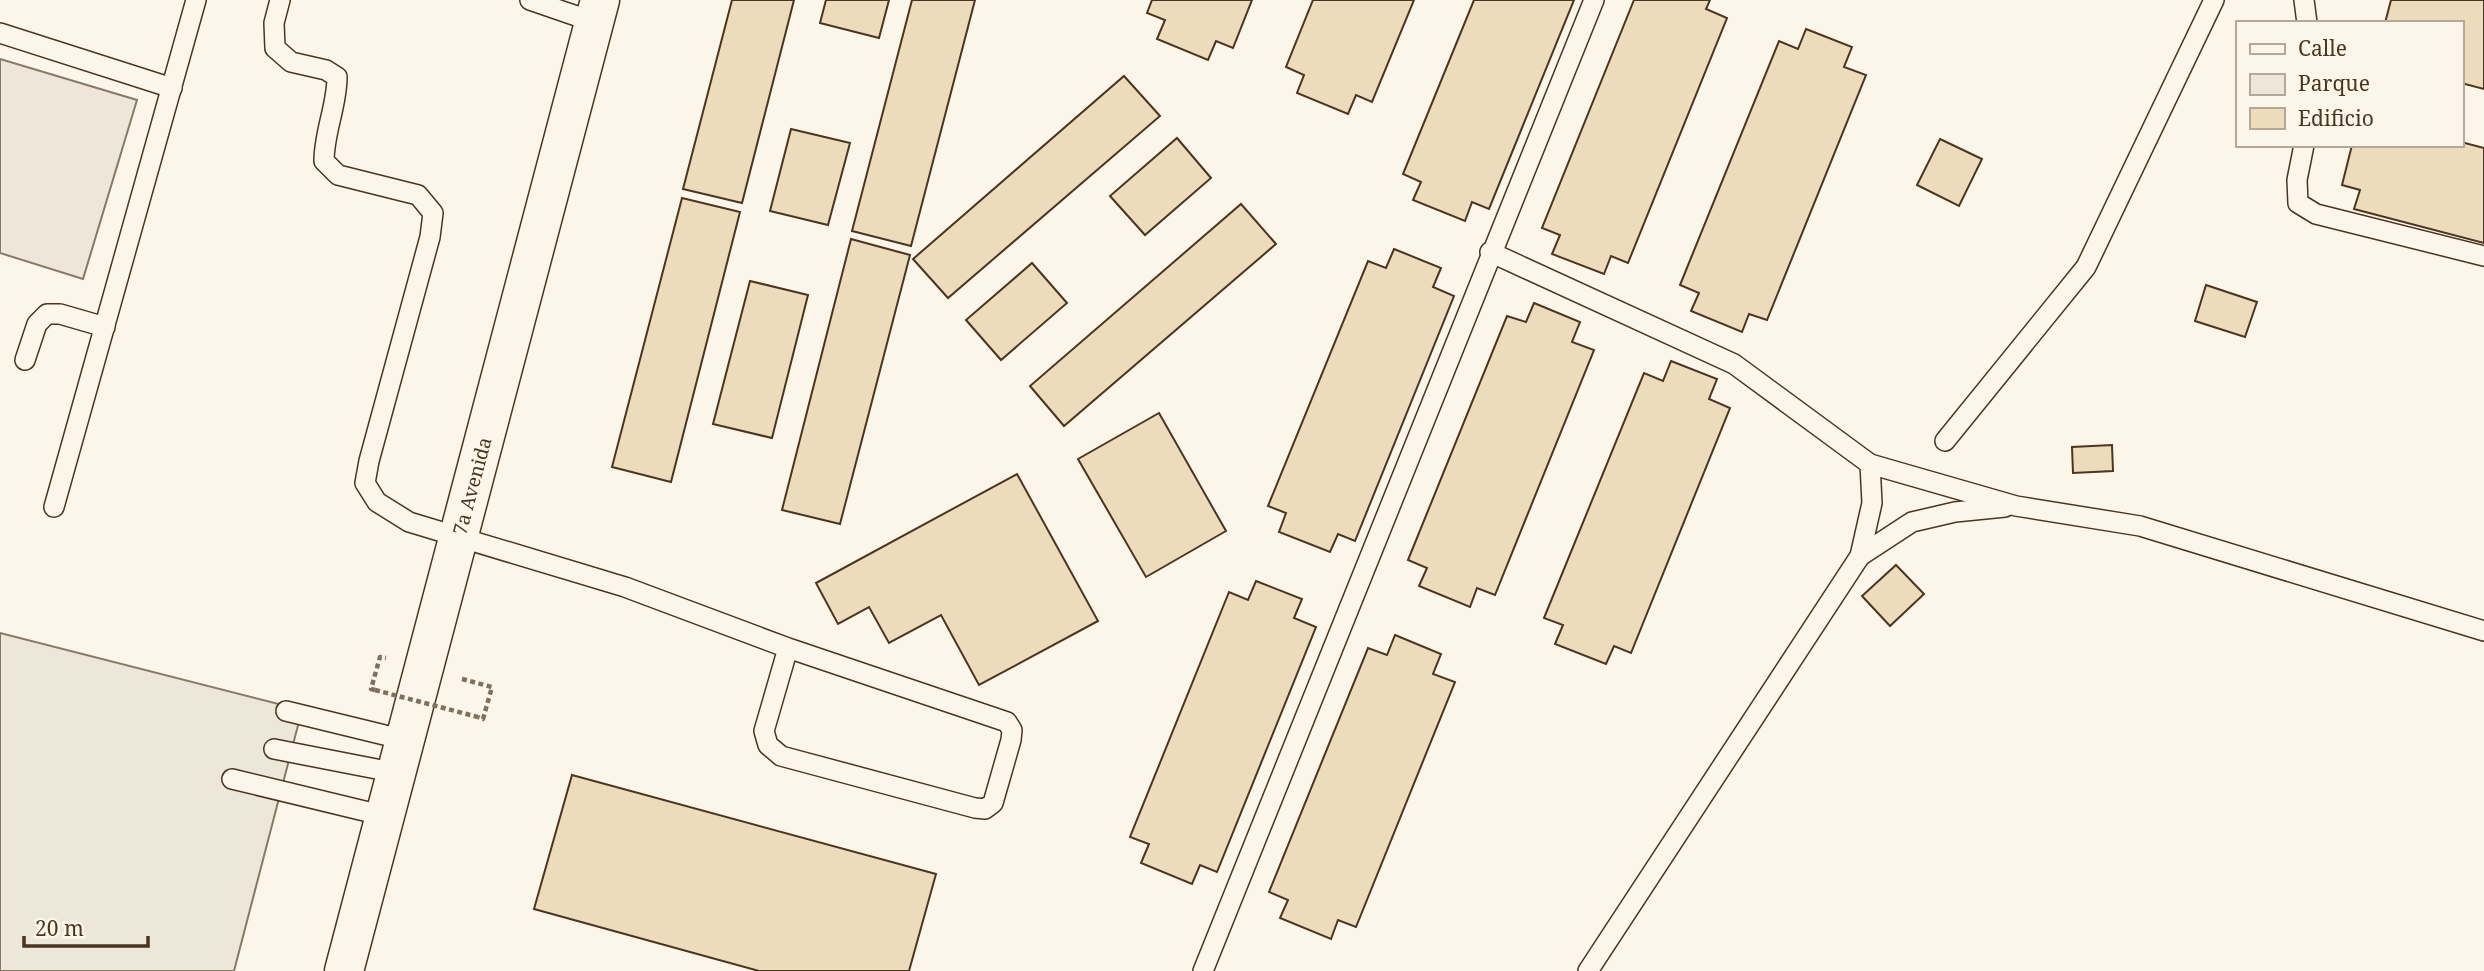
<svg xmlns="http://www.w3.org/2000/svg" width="2484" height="971" font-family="'Noto Serif',serif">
<rect width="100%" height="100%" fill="#fbf6e9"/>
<path fill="#ede6d9" stroke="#887966" stroke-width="2" d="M 0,59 L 137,100 L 83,279 L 0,253 Z"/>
<path fill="#ede7d9" stroke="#887966" stroke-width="2" d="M 0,633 L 302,710 L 234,971 L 0,971 Z"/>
<g fill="#ecdcbc" stroke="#4a3520" stroke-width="2">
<path d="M 732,0 L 794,0 L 742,203 L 683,189 Z"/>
<path d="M 826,0 L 889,0 L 879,38 L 820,23 Z"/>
<path d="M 912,0 L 975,0 L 911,246 L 852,231 Z"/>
<path d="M 1152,0 L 1252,0 L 1233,48 L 1216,41 L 1208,60 L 1157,39 L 1165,20 L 1147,13 Z"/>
<path d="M 1313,0 L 1414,0 L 1372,102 L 1356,95 L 1348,114 L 1297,93 L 1304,75 L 1286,67 Z"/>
<path d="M 1474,0 L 1574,0 L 1489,209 L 1472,202 L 1465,221 L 1413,200 L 1421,182 L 1403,174 Z"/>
<path d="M 1634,0 L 1710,0 L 1706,9 L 1727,18 L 1628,263 L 1611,256 L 1604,274 L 1552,254 L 1560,235 L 1542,228 Z"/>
<path d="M 2391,0 L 2484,0 L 2484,89 L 2461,83 L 2461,23 L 2385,23 Z"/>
<path d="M 1806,29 L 1852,47 L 1844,67 L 1866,75 L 1767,320 L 1749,314 L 1742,332 L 1691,311 L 1699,293 L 1680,285 L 1779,41 L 1798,49 Z"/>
<path d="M 1124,76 L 1160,116 L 948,298 L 913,259 Z"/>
<path d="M 791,129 L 850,143 L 828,225 L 770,211 Z"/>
<path d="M 1177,138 L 1211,178 L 1145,235 L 1110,196 Z"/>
<path d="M 1940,139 L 1982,159 L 1959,206 L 1917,185 Z"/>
<path d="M 2461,142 L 2484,148 L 2484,243 L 2354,209 L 2360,190 L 2342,185 L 2352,145 L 2461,145 Z"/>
<path d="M 682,198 L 740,212 L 671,482 L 612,467 Z"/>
<path d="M 1241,204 L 1276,244 L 1064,426 L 1030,386 Z"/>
<path d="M 851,239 L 910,255 L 840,524 L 782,510 Z"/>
<path d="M 1394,249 L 1441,268 L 1433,287 L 1454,296 L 1355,541 L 1338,534 L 1330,552 L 1279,532 L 1286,513 L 1268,506 L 1368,261 L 1386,268 Z"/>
<path d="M 1032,263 L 1067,303 L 1001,360 L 966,320 Z"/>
<path d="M 750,281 L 808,295 L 772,438 L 713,424 Z"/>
<path d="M 2206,285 L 2257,302 L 2245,337 L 2195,321 Z"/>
<path d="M 1534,303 L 1580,322 L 1572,342 L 1594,350 L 1495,595 L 1477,588 L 1470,607 L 1419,586 L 1427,568 L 1408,560 L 1507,316 L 1526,322 Z"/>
<path d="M 1671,361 L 1717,379 L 1709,399 L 1730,408 L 1631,653 L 1614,646 L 1606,664 L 1555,644 L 1563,625 L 1544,618 L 1644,373 L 1663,381 Z"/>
<path d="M 1159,413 L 1226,531 L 1146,577 L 1078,459 Z"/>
<path d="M 2112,445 L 2113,471 L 2073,473 L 2072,447 Z"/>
<path d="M 1017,474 L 1098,621 L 979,685 L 941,615 L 889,643 L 869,607 L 838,624 L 816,583 Z"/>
<path d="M 1896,565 L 1924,594 L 1890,626 L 1862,596 Z"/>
<path d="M 1256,581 L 1302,599 L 1294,618 L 1316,627 L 1217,872 L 1200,865 L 1192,884 L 1141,863 L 1149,844 L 1130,837 L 1229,592 L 1248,600 Z"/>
<path d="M 1395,635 L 1441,654 L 1433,674 L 1455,682 L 1356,927 L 1338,920 L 1331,939 L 1280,918 L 1288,900 L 1269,892 L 1368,648 L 1387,655 Z"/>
<path d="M 572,775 L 936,874 L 909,971 L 759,971 L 534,909 Z"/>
</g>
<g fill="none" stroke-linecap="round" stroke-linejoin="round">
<g stroke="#4a3520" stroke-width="22">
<g id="service">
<path d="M 280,0 L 274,23 L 275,48 L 291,62 L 326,70 L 337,77 C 337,106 324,132 324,161 L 338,175 L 418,195 L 433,213 L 430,237 L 369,461 L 365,483 L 377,502 L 409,522 L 625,587 L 788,648 L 1007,722 L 1012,730 L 1011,740 L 993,803 L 985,809 L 975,808 L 781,756 L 768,745 L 764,731 L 788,648"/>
<path d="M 530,0 L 594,22"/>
<path d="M 2304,0 L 2307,23"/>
<path d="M 0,33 L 172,88"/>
<path d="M 2304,145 L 2297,180 L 2298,203 L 2316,214 L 2484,256"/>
<path d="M 1490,252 L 1734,364 L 1870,464 L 2016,506 L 2140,526 L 2484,631"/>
<path d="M 25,360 L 37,324 L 47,314 L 60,314 L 105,327"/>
<path d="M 1945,441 L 2086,267 L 2214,0"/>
<path d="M 54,507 L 196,0"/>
<path d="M 1860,556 L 1912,522 L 1955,512 L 2005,507"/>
<path d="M 286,711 L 405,740"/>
<path d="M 274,749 L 397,773"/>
<path d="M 232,779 L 385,816"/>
<path d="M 1203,971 L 1594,0"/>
<path d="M 1588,971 L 1860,556 L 1872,503 L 1870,464"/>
</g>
</g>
<g stroke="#4a3520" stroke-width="41">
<path id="secondary" d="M 344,971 L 600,0"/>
</g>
<g stroke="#7f6f5c" stroke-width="4.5" stroke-dasharray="5 3.5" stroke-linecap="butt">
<path d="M 462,679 L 492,687 L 483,719 L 478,717"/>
<path d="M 375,690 L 371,689 L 380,657 L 386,658"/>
</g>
<use href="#service" stroke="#fbf6e9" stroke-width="19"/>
<use href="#secondary" stroke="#fbf6e9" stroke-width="38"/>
<path stroke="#7f6f5c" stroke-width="4.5" stroke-dasharray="5 3.5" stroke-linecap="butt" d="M 375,690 L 478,717"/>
</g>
<g text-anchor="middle" stroke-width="5" stroke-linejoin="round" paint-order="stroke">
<g font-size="19" fill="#4a3520" stroke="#fbf6e9">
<text transform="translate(472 486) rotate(-75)" y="7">7a Avenida</text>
</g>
</g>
<rect x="2236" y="21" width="228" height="126" fill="#fbf6e9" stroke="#b4a999" stroke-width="2"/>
<rect x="2250" y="44" width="35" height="10" fill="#fbf6e9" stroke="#b4a999" stroke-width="2"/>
<text x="2298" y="56" font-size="21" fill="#4a3520">Calle</text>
<rect x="2250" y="74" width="35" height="21" fill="#ede6d9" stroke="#b4a999" stroke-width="2"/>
<text x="2298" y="91" font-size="21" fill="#4a3520">Parque</text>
<rect x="2250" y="108" width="35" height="21" fill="#ecdcbc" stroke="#b4a999" stroke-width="2"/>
<text x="2298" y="126" font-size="21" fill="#4a3520">Edificio</text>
<path d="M24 936v10h124v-10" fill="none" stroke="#4a3520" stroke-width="3.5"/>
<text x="35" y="936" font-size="21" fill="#4a3520" stroke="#fbf6e9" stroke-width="5" paint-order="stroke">20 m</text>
</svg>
